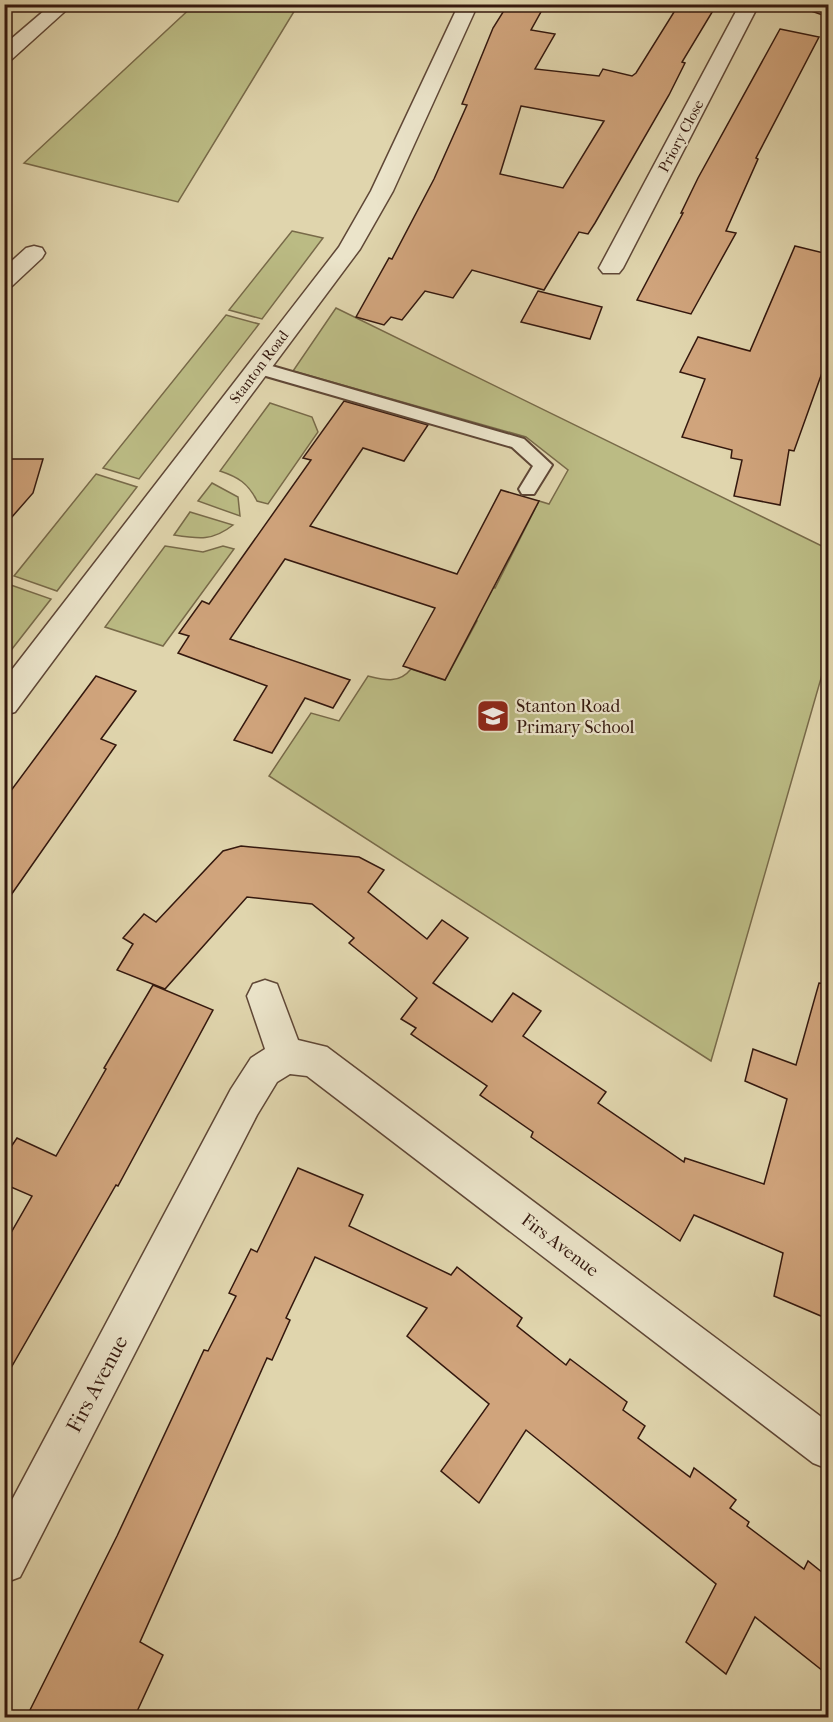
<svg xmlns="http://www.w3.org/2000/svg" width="833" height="1722" font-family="'IM FELL French Canon',serif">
<rect width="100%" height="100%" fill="#e0d5ad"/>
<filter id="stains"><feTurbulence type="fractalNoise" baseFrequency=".00333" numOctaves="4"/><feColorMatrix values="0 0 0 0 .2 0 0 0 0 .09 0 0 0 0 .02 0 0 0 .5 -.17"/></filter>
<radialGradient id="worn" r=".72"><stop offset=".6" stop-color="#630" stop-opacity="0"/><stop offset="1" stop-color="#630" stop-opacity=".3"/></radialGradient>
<g fill="#bbbb84" stroke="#786a49" stroke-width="1.5">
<path d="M 195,4 L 298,5 L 178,202 L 24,163 Z"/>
<path d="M 292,231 L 323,238 L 262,319 L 229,310 Z"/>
<path d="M 336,308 L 828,549 L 828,654 L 711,1061 L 269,776 L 311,713 L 339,721 L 368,676 C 385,680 399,684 411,669 L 445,680 L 477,621 L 449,612 L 470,580 L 495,588 L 539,501 L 549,504 L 568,470 L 526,437 L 293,371 Z"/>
<path d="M 226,315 L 259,324 L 139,479 L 103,468 Z"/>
<path d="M 270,403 L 312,417 L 318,432 L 268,504 L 257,501 C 248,483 238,477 220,471 Z"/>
<path d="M 96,474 L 137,487 L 57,591 L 14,576 Z"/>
<path d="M 212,483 L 238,497 L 240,516 L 198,501 Z"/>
<path d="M 190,512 L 233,525 C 213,541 199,539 174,535 Z"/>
<path d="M 165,546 L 203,552 L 223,546 L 234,549 L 163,646 L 105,627 Z"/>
<path d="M 8,584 L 51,599 L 5,658 L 5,588 Z"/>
</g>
<g fill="#d0a47c" stroke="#34180e" stroke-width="1.5" fill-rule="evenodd">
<path d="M 508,4 L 542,10 L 531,30 L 555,34 L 535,69 L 599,76 L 603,69 L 632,76 L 636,73 L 679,4 L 717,4 L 682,62 L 685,63 L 669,95 L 595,223 L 588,234 L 579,232 L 544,290 L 472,270 L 453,298 L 425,291 L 402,320 L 391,317 L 384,325 L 356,317 L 389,258 L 392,259 L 434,179 L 467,105 L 462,104 L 493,28 ZM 521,106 L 604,121 L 563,188 L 500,174 Z"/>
<path d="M 780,29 L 819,37 L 756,158 L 758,159 L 726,231 L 736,233 L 691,314 L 637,300 L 683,213 L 681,213 L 698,178 Z"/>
<path d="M 795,246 L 828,254 L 828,356 L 794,451 L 789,450 L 780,505 L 734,496 L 742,460 L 731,458 L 732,450 L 682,437 L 705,379 L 680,372 L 698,337 L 750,351 Z"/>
<path d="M 538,291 L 602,307 L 590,339 L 521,322 Z"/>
<path d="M 344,401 L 428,425 L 404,461 L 363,448 L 310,526 L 457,574 L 501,490 L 539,501 L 445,680 L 403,666 L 435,608 L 285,559 L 230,639 L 350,680 L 333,708 L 305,698 L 272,753 L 234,740 L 267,686 L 178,653 L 189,636 L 179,633 L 202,601 L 209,604 L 311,460 L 303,458 Z"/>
<path d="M 4,459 L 43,459 L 33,493 L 4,526 Z"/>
<path d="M 96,676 L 136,691 L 101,739 L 116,745 L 4,905 L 4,800 Z"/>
<path d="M 241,846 L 359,857 L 384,870 L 368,892 L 427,939 L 442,920 L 468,938 L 433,983 L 492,1022 L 513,993 L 541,1011 L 523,1036 L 606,1092 L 598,1103 L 684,1162 L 685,1158 L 764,1184 L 787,1099 L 745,1081 L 753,1049 L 796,1065 L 819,983 L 828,984 L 828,1319 L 774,1296 L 783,1253 L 694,1215 L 680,1241 L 531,1137 L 533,1132 L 480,1095 L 487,1086 L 411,1034 L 416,1028 L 401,1019 L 417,998 L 349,943 L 354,938 L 312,904 L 247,897 L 165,989 L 117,970 L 133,944 L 123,938 L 144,914 L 156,922 L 223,851 Z"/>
<path d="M 153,985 L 213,1010 L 118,1186 L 116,1185 L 4,1380 L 4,1245 L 32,1196 L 4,1184 L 4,1157 L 17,1138 L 56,1156 L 106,1069 L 104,1068 Z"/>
<path d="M 298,1168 L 363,1195 L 349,1226 L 451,1275 L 457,1267 L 522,1318 L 517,1326 L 566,1365 L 570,1359 L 627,1402 L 623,1410 L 645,1426 L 638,1438 L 690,1477 L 694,1468 L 736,1500 L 730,1508 L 749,1522 L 747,1526 L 804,1569 L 808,1561 L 828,1577 L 828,1675 L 755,1617 L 726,1674 L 686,1642 L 716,1584 L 526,1430 L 479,1503 L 441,1471 L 489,1404 L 407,1336 L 427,1308 L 315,1257 L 286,1318 L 290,1320 L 272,1360 L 267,1358 L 140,1642 L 163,1655 L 134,1718 L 26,1718 L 117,1536 L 204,1350 L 208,1351 L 236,1296 L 229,1293 L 251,1249 L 257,1252 Z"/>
</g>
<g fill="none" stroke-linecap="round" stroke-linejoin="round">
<g stroke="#5f4736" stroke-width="4">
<path id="service" d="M 258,362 L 524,439 L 552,465 L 534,494 L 522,494 L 519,489 L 533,466 L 512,447 L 252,372 L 250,368 Z"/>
</g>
<g stroke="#5f4736" stroke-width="3">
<g id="minor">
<path d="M 52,4 L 73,4 L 11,60 L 4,62 L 4,45 Z"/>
<path d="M 740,4 L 759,4 L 623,268 L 619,273 L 603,273 L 599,268 Z"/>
<path d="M 34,246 L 42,248 L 45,253 L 42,258 L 12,286 L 4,288 L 4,268 L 26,248 Z"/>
<path d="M 265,980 L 277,984 L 298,1040 L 327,1047 L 828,1422 L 828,1469 L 813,1463 L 307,1076 L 290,1074 L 277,1082 L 257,1115 L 20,1577 L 4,1583 L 4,1515 L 231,1089 L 251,1058 L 265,1049 L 247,996 L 253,984 Z"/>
</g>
</g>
<g stroke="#5f4736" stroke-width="3">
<path id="tertiary" d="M 459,4 L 478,4 L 393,191 L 360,249 L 15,712 L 4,715 L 4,680 L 339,247 L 371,191 Z"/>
</g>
<g stroke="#34180e" stroke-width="3">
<path id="secondary" d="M 803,4 L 828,4 L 828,16 L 805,8 Z"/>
</g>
<use href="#service" fill="#ebe4ca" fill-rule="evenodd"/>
<use href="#minor" fill="#ebe4ca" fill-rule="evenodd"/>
<use href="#tertiary" fill="#ebe4ca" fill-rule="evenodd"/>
<use href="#secondary" fill="#ebe4ca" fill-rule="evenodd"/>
</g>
<defs>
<g id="school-square" transform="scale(1.725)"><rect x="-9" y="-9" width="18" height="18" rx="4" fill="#8f2418" stroke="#ebe4ca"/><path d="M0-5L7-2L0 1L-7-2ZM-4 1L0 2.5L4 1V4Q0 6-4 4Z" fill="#fff"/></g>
</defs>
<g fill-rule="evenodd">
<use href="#school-square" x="493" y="716"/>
</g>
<g text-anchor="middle" stroke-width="4.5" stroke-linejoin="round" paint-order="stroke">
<g font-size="15" fill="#34180e" stroke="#ebe4ca">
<text transform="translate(681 136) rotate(-62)" y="5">Priory Close</text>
<text transform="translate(259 367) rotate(-53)" y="5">Stanton Road</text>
</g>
<g font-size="18" fill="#34180e" stroke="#ebe4ca" text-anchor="start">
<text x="516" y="712">Stanton Road<tspan x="516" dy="21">Primary School</tspan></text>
</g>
<g font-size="18" fill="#34180e" stroke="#ebe4ca">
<text transform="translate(560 1245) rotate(37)" y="6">Firs Avenue</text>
</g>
<g font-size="21" fill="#34180e" stroke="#ebe4ca">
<text transform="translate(97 1384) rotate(-62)" y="7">Firs Avenue</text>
</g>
</g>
<rect width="833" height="1722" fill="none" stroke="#e0d5ad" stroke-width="24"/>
<rect x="6" y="6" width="821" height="1710" fill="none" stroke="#34180e" stroke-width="3"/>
<rect x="12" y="12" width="809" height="1698" fill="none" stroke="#34180e" stroke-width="1.5"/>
<rect width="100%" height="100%" filter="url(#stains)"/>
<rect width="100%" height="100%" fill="url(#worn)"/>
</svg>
